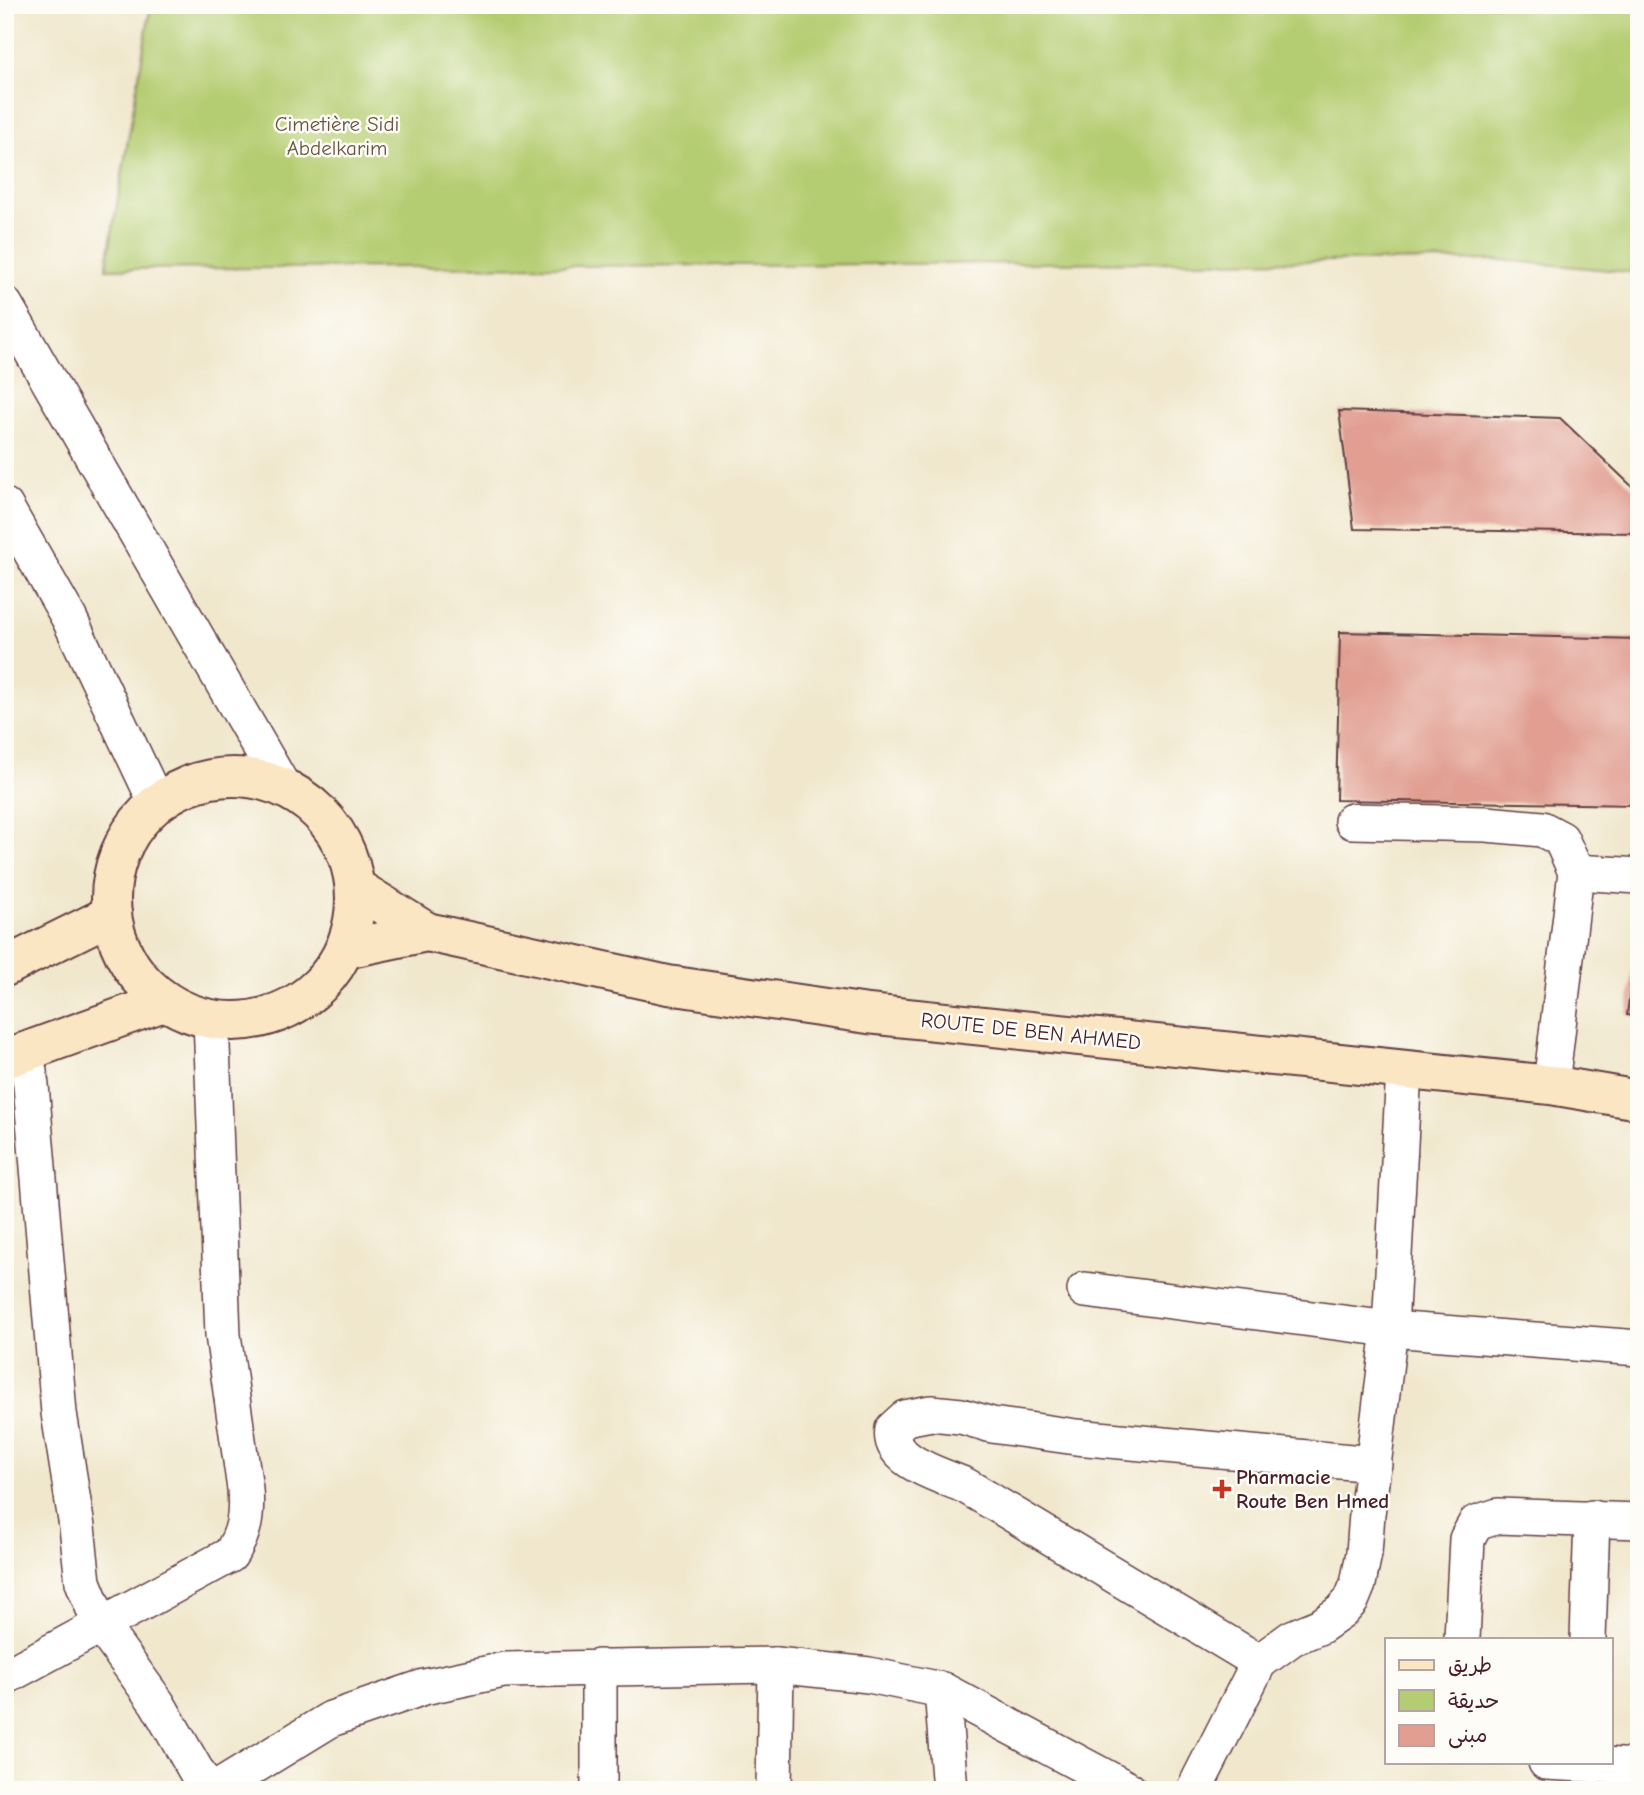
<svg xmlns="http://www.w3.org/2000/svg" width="1644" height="1795" font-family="'Comic Neue','Playpen Sans Arabic',sans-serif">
<rect width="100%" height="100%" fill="#fdfcf7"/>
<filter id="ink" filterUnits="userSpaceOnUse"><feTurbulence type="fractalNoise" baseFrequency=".0143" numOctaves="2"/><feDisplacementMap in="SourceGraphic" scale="14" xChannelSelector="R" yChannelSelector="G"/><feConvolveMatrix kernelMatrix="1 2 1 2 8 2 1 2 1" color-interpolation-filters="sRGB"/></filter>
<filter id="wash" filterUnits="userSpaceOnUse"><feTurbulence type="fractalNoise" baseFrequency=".00686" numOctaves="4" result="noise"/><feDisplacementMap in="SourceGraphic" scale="28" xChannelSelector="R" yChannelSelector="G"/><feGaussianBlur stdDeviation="1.57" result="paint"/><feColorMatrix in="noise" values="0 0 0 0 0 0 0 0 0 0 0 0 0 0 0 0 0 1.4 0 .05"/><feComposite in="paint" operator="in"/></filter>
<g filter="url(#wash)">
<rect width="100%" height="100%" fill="#f0e7cc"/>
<path fill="#b5cd72" stroke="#80764e" stroke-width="2" d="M 151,5 L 1639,5 L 1639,273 L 1502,260 L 106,269 Z"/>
<g id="blocks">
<g fill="#e19e91">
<path d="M 1339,411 L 1560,418 L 1639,493 L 1639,533 L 1354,529 Z"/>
<path d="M 1340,632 L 1639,639 L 1639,805 L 1336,800 Z"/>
<path d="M 1637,936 L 1639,936 L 1639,1017 L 1627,1015 Z"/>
</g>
</g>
</g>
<g filter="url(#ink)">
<use href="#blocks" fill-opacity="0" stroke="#633d43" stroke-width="2"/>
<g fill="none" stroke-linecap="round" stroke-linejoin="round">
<g stroke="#633d43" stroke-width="38">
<g id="street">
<path d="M 5,305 L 283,787"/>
<path d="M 5,506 L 69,618 L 157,804"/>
<path d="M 1352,821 L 1486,824 L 1542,829 L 1561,839 L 1576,872 L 1551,1085"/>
<path d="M 1576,872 L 1639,876"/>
<path d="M 26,1052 L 31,1085 L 59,1413 L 77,1527 L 83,1582 L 100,1624 L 157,1703 L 207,1790"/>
<path d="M 1085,1290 L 1390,1329 L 1639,1348"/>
<path d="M 1462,1639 L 1467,1539 L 1476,1523 L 1498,1516 L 1639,1521"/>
<path d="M 1588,1639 L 1592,1518"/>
<path d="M 1259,1662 L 966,1486 C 942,1475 887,1462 893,1429 L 905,1418 L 931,1413 L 961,1416 L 992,1425 L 1076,1437 L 1374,1464"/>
<path d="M 599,1667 L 599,1790"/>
<path d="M 5,1677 L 230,1555 C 245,1533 247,1515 245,1489 L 223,1335 L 211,1019"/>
<path d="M 942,1690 L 950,1790"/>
<path d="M 1546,1762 L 1639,1767"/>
<path d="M 215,1790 L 331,1719 L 424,1687 L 504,1670 L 776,1665 L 869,1675 L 942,1690 L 1129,1790"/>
<path d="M 774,1790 L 776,1665"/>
<path d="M 1194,1790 L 1259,1662 L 1292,1638 L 1321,1626 L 1341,1612 L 1351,1601 L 1358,1584 L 1364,1553 L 1367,1514 L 1390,1329 L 1404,1070"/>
</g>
</g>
<g stroke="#633d43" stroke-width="42">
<g id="secondary">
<circle cx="233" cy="899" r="122"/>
<path d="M 356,888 L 427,932 L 668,985 L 868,1014 L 1551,1085 L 1639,1100"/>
<path d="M 346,949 L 427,932"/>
<path d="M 5,967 L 112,914"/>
<path d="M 5,1059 L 166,1001"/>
</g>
</g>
<use href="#street" stroke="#fff" stroke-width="35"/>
<use href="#secondary" stroke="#fbe6c4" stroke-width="38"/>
</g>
</g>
<path fill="#c8321e" stroke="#fdfcf7" stroke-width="2.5" d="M1218.5 1478.5h7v7h7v7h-7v7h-7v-7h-7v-7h7z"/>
<g text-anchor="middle" stroke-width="5" stroke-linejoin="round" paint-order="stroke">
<g font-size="21" fill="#6a5340" stroke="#fdfcf7">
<text x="337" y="131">Cimetière Sidi<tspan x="337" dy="24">Abdelkarim</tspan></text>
</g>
<g font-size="21" fill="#4a1f2b" stroke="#fdfcf7">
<text transform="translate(1031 1031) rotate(6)" y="7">ROUTE DE BEN AHMED</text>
</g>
<g font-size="21" font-weight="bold" fill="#4a1f2b" stroke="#fdfcf7" text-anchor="start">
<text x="1236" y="1484">Pharmacie<tspan x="1236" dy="24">Route Ben Hmed</tspan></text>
</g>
</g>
<rect width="1644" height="1795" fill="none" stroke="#fdfcf7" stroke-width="28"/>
<rect x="1385" y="1638" width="228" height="126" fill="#fdfcf7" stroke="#b5a4a5" stroke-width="2"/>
<rect x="1399" y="1660" width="35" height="10" fill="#fbe6c4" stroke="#b5a4a5" stroke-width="2"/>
<text x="1448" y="1672" font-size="21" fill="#4a1f2b">طريق</text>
<rect x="1399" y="1690" width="35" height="21" fill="#b5cd72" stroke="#b5a4a5" stroke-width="2"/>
<text x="1448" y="1708" font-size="21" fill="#4a1f2b">حديقة</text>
<rect x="1399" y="1725" width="35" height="21" fill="#e19e91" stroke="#b5a4a5" stroke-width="2"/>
<text x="1448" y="1742" font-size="21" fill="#4a1f2b">مبنى</text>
</svg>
